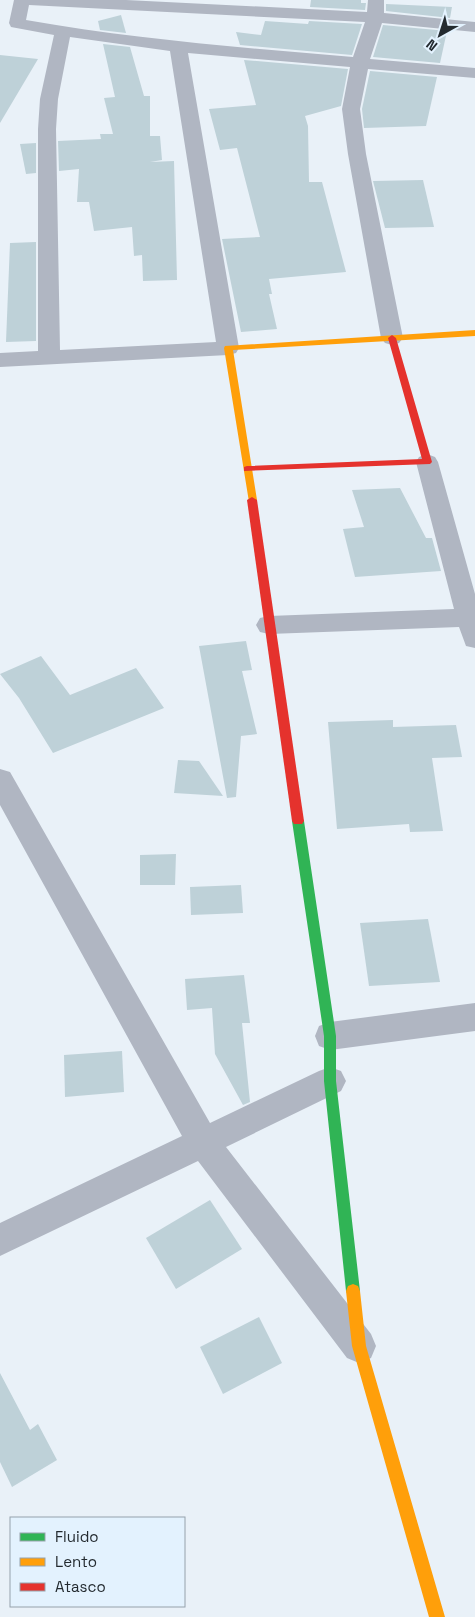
<svg xmlns="http://www.w3.org/2000/svg" width="475" height="1617" font-family="'Space Grotesk',sans-serif">
<rect width="100%" height="100%" fill="#e9f1f8"/>
<g fill="#bed1d8">
<path d="M 311,0 L 361,0 L 361,3 L 366,3 L 365,10 L 310,7 Z"/>
<path d="M 386,4 L 452,7 L 450,18 L 386,11 Z"/>
<path d="M 121,15 L 126,33 L 100,30 L 98,21 Z"/>
<path d="M 265,21 L 308,24 L 309,21 L 362,24 L 352,55 L 240,45 L 236,32 L 261,35 Z"/>
<path d="M 383,25 L 447,31 L 440,63 L 373,57 Z"/>
<path d="M 103,44 L 130,47 L 144,96 L 150,96 L 150,136 L 160,136 L 162,160 L 150,162 L 174,161 L 177,280 L 143,281 L 142,255 L 134,256 L 132,227 L 94,231 L 89,202 L 77,202 L 79,169 L 59,171 L 58,141 L 101,139 L 100,134 L 113,134 L 104,98 L 115,97 Z"/>
<path d="M 0,55 L 38,59 L 0,123 Z"/>
<path d="M 244,60 L 348,69 L 341,106 L 305,116 L 308,126 L 309,182 L 322,182 L 346,272 L 269,279 L 272,294 L 269,294 L 277,329 L 241,332 L 222,239 L 260,237 L 237,148 L 220,150 L 209,109 L 256,105 Z"/>
<path d="M 370,71 L 437,77 L 426,126 L 364,128 L 362,109 Z"/>
<path d="M 36,143 L 36,173 L 26,174 L 20,144 Z"/>
<path d="M 423,180 L 434,227 L 385,228 L 373,181 Z"/>
<path d="M 36,242 L 36,341 L 6,342 L 10,243 Z"/>
<path d="M 400,488 L 426,538 L 432,538 L 441,571 L 355,577 L 343,529 L 364,527 L 352,490 Z"/>
<path d="M 246,641 L 252,670 L 242,671 L 257,734 L 241,736 L 236,797 L 227,798 L 199,646 Z"/>
<path d="M 41,656 L 70,695 L 136,668 L 164,708 L 53,753 L 19,698 L 0,674 Z"/>
<path d="M 393,720 L 393,727 L 456,725 L 462,757 L 432,758 L 443,831 L 410,832 L 409,824 L 337,829 L 328,722 Z"/>
<path d="M 178,760 L 199,761 L 223,796 L 174,793 Z"/>
<path d="M 176,854 L 175,885 L 140,885 L 140,855 Z"/>
<path d="M 241,885 L 243,913 L 191,915 L 190,887 Z"/>
<path d="M 428,919 L 440,982 L 369,986 L 360,923 Z"/>
<path d="M 244,975 L 250,1023 L 242,1023 L 250,1102 L 243,1105 L 215,1054 L 212,1008 L 187,1010 L 185,979 Z"/>
<path d="M 122,1051 L 124,1092 L 65,1097 L 64,1055 Z"/>
<path d="M 210,1200 L 242,1249 L 176,1289 L 146,1238 Z"/>
<path d="M 259,1317 L 282,1363 L 223,1394 L 200,1347 Z"/>
<path d="M 0,1373 L 30,1430 L 38,1424 L 57,1460 L 12,1487 L 0,1462 Z"/>
</g>
<g fill="none" stroke-linecap="round" stroke-linejoin="round">
<g fill="#b0b6c2" fill-rule="evenodd">
<path d="M 14,0 L 126,0 L 367,12 L 368,0 L 384,0 L 384,13 L 475,22 L 475,32 L 382,23 L 370,59 L 475,68 L 475,78 L 368,69 L 360,109 L 366,154 L 403,338 L 399,343 L 392,345 L 385,343 L 381,338 L 348,154 L 342,109 L 350,67 L 188,53 L 239,348 L 236,353 L 228,355 L 0,367 L 0,353 L 38,351 L 38,129 L 40,99 L 54,35 L 11,27 L 9,23 ZM 29,5 L 365,22 L 353,57 C 244,48 134,39 26,20 ZM 70,37 L 170,51 L 216,342 L 60,350 L 56,129 L 58,99 Z"/>
<path d="M 427,454 L 435,457 L 438,462 L 475,594 L 475,648 L 466,646 L 459,627 L 269,634 L 260,632 L 256,625 L 260,618 L 269,616 L 454,609 L 416,462 L 419,457 Z"/>
<path d="M 0,769 L 10,772 L 210,1123 L 319,1071 L 330,1067 L 341,1071 L 346,1081 L 341,1091 L 226,1147 L 371,1334 L 376,1346 L 371,1358 L 359,1363 L 347,1358 L 198,1161 L 0,1256 L 0,1223 L 182,1136 L 0,805 Z"/>
<path d="M 475,1003 L 475,1031 L 330,1050 L 319,1046 L 315,1036 L 319,1026 L 330,1022 Z"/>
</g>
<path fill="#30b455" fill-rule="evenodd" d="M 298,816 L 302,818 L 304,821 L 336,1036 L 336,1081 L 360,1291 L 358,1296 L 353,1298 L 348,1296 L 346,1291 L 324,1081 L 324,1036 L 292,821 L 294,818 Z"/>
<g fill="#ff9f0a" fill-rule="evenodd">
<path d="M 475,330 L 475,336 L 233,350 L 257,500 L 255,502 L 249,502 L 224,348 L 225,346 Z"/>
<path d="M 353,1284 L 358,1286 L 360,1291 L 366,1346 L 445,1617 L 429,1617 L 352,1346 L 346,1291 L 348,1286 Z"/>
</g>
<g fill="#e5322d" fill-rule="evenodd">
<path d="M 392,335 L 396,338 L 432,462 L 430,464 L 244,471 L 244,467 L 247,466 L 422,459 L 388,338 Z"/>
<path d="M 252,497 L 257,500 L 304,821 L 302,824 L 294,824 L 292,821 L 247,500 Z"/>
</g>
</g>
<rect x="10" y="1517" width="175" height="90" fill="#e3f2fe" stroke="#96a2ab"/>
<rect x="20" y="1533" width="25" height="8" fill="#30b455" stroke="#96a2ab"/>
<text x="55" y="1542" font-size="15" fill="#232a2f">Fluido</text>
<rect x="20" y="1558" width="25" height="8" fill="#ff9f0a" stroke="#96a2ab"/>
<text x="55" y="1567" font-size="15" fill="#232a2f">Lento</text>
<rect x="20" y="1583" width="25" height="8" fill="#e5322d" stroke="#96a2ab"/>
<text x="55" y="1592" font-size="15" fill="#232a2f">Atasco</text>
<g transform="translate(440 35) rotate(219)" stroke="#e3f2fe" stroke-width="4" paint-order="stroke">
<path d="M0-4L9 19L0 12L-9 19Z" fill="#232a2f"/>
<text y="-8" font-size="14" font-weight="bold" text-anchor="middle" fill="#232a2f">N</text>
</g>
</svg>
